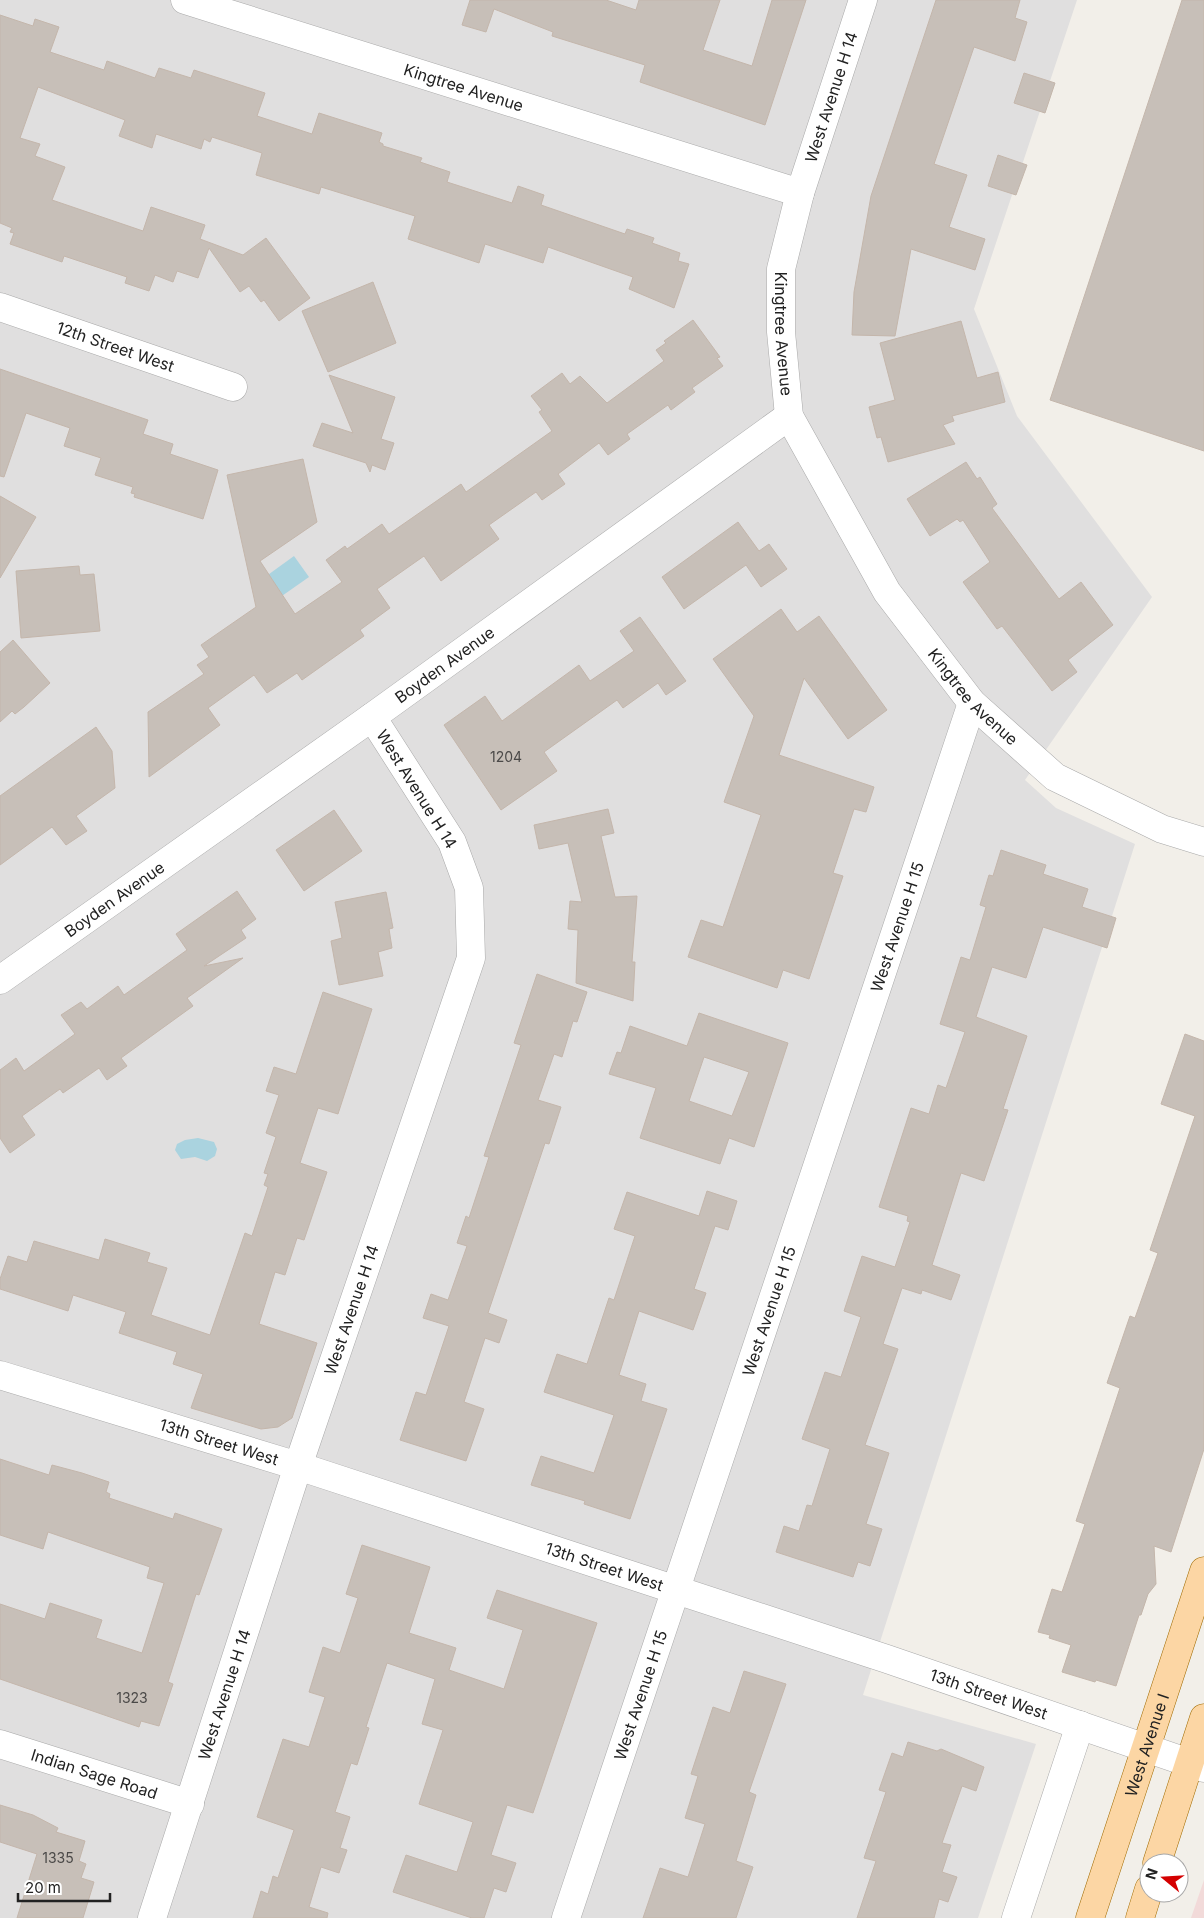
<svg xmlns="http://www.w3.org/2000/svg" width="1204" height="1918" font-family="Inter,sans-serif">
<rect width="100%" height="100%" fill="#f2efe9"/>
<path fill="#e0dfdf" d="M 0,0 L 1077,0 L 974,309 L 1017,416 L 1152,597 L 1025,780 L 1056,808 L 1135,844 L 863,1695 L 1036,1744 L 978,1918 L 0,1918 Z"/>
<path fill="#f2dad9" d="M 1204,1880 L 1204,1918 L 1191,1918 Z"/>
<g fill="#aad3df">
<path d="M 294,556 L 309,577 L 279,598 L 254,585 Z"/>
<path d="M 198,1138 L 214,1142 L 217,1149 L 215,1156 L 207,1161 L 195,1157 L 181,1159 L 175,1150 L 177,1144 L 185,1140 Z"/>
</g>
<g fill="#c7bfb8" stroke="#c4b6ab" fill-rule="evenodd">
<path d="M 470,0 L 606,0 L 636,10 L 639,0 L 720,0 L 703,50 L 752,66 L 772,0 L 806,0 L 765,125 L 640,82 L 645,65 L 552,36 L 553,32 L 494,9 L 486,32 L 462,25 Z"/>
<path d="M 936,0 L 1020,0 L 1015,18 L 1027,22 L 1015,61 L 974,47 L 934,164 L 967,175 L 949,227 L 985,239 L 975,270 L 911,249 L 895,336 L 852,335 L 854,292 L 871,196 Z"/>
<path d="M 1182,0 L 1204,0 L 1204,451 L 1050,400 Z"/>
<path d="M 0,15 L 33,26 L 35,19 L 59,27 L 50,52 L 104,70 L 107,61 L 155,78 L 159,68 L 191,78 L 194,70 L 265,93 L 257,116 L 312,134 L 319,113 L 382,133 L 379,142 L 383,144 L 383,146 L 422,158 L 420,162 L 450,172 L 447,182 L 512,203 L 518,186 L 544,195 L 541,205 L 625,234 L 627,229 L 654,238 L 652,243 L 680,253 L 678,261 L 689,264 L 674,308 L 629,289 L 633,277 L 548,247 L 543,263 L 485,244 L 479,263 L 408,239 L 415,216 L 321,187 L 319,194 L 256,175 L 262,153 L 212,137 L 210,142 L 204,139 L 201,149 L 156,134 L 152,148 L 119,136 L 125,120 L 38,87 L 20,138 L 40,144 L 35,156 L 65,167 L 52,200 L 143,231 L 151,207 L 205,225 L 200,239 L 243,255 L 266,238 L 310,298 L 279,321 L 264,300 L 261,302 L 249,286 L 240,292 L 209,248 L 198,278 L 177,271 L 173,282 L 155,275 L 149,291 L 125,283 L 127,277 L 64,256 L 62,262 L 10,244 L 14,233 L 10,232 L 12,228 L 0,223 Z"/>
<path d="M 1024,73 L 1055,83 L 1045,113 L 1014,103 Z"/>
<path d="M 998,155 L 1027,165 L 1016,195 L 988,186 Z"/>
<path d="M 373,282 L 396,343 L 328,372 L 302,311 Z"/>
<path d="M 693,320 L 720,357 L 717,358 L 723,366 L 692,388 L 695,392 L 671,410 L 668,405 L 627,434 L 630,439 L 608,455 L 599,443 L 558,474 L 565,484 L 542,500 L 536,492 L 489,525 L 499,539 L 441,581 L 424,556 L 377,589 L 390,608 L 360,630 L 364,636 L 302,680 L 297,673 L 267,693 L 254,675 L 208,708 L 220,725 L 149,777 L 148,712 L 204,674 L 197,665 L 209,657 L 201,645 L 256,607 L 227,475 L 303,459 L 317,522 L 260,561 L 295,614 L 342,582 L 326,560 L 345,546 L 347,549 L 382,524 L 389,534 L 461,484 L 466,492 L 552,431 L 539,412 L 542,410 L 531,396 L 562,373 L 570,384 L 580,376 L 607,403 L 664,361 L 656,350 L 666,343 L 664,341 Z"/>
<path d="M 961,321 L 977,378 L 998,372 L 1005,402 L 952,416 L 954,421 L 943,425 L 955,444 L 888,462 L 881,437 L 877,438 L 869,407 L 895,400 L 880,343 Z"/>
<path d="M 0,369 L 148,420 L 143,434 L 173,444 L 170,454 L 218,470 L 203,519 L 134,497 L 135,494 L 131,493 L 133,487 L 95,475 L 101,458 L 64,446 L 70,428 L 26,413 L 4,477 L 0,476 Z"/>
<path d="M 329,375 L 395,397 L 381,439 L 394,443 L 385,470 L 372,465 L 370,472 L 366,463 L 313,446 L 322,423 L 353,433 Z"/>
<path d="M 966,462 L 977,479 L 980,477 L 997,504 L 992,508 L 1059,599 L 1081,582 L 1113,625 L 1068,660 L 1077,672 L 1052,691 L 1002,626 L 997,629 L 963,582 L 990,562 L 963,520 L 960,522 L 957,519 L 930,536 L 907,499 Z"/>
<path d="M 0,496 L 36,517 L 0,578 Z"/>
<path d="M 738,522 L 759,551 L 769,544 L 787,569 L 761,587 L 746,565 L 684,609 L 662,577 Z"/>
<path d="M 79,566 L 80,575 L 94,574 L 100,631 L 21,638 L 16,571 Z"/>
<path d="M 781,609 L 797,632 L 819,616 L 887,710 L 848,739 L 804,678 L 779,755 L 874,787 L 866,812 L 854,809 L 833,873 L 843,876 L 809,979 L 783,970 L 777,988 L 688,957 L 701,920 L 723,927 L 761,815 L 724,802 L 754,716 L 713,659 Z"/>
<path d="M 640,617 L 686,681 L 666,695 L 658,683 L 623,708 L 617,700 L 544,752 L 557,771 L 501,810 L 444,725 L 485,696 L 502,721 L 579,665 L 590,681 L 634,651 L 620,631 Z"/>
<path d="M 13,640 L 50,683 L 24,707 L 15,714 L 12,711 L 0,722 L 0,652 Z"/>
<path d="M 96,727 L 112,751 L 115,788 L 76,816 L 87,831 L 66,845 L 52,827 L 0,865 L 0,796 Z"/>
<path d="M 608,809 L 614,833 L 601,836 L 615,897 L 637,896 L 632,962 L 635,962 L 633,1001 L 576,983 L 578,930 L 568,929 L 570,901 L 582,902 L 568,843 L 539,849 L 534,825 Z"/>
<path d="M 334,810 L 362,851 L 304,891 L 276,850 Z"/>
<path d="M 1001,850 L 1046,865 L 1043,874 L 1088,889 L 1082,907 L 1116,918 L 1107,948 L 1043,927 L 1026,978 L 992,967 L 976,1017 L 1027,1036 L 1003,1109 L 1008,1110 L 984,1181 L 961,1173 L 932,1265 L 960,1275 L 951,1300 L 922,1290 L 921,1294 L 902,1288 L 883,1344 L 898,1349 L 865,1445 L 889,1453 L 866,1524 L 882,1529 L 870,1566 L 858,1562 L 853,1577 L 776,1552 L 784,1526 L 799,1531 L 807,1505 L 812,1506 L 830,1449 L 802,1439 L 825,1372 L 841,1377 L 861,1317 L 844,1311 L 862,1256 L 895,1267 L 910,1222 L 907,1221 L 908,1216 L 879,1207 L 911,1108 L 929,1114 L 938,1085 L 946,1088 L 965,1032 L 940,1024 L 961,957 L 970,960 L 986,907 L 980,905 L 989,875 L 993,876 Z"/>
<path d="M 237,891 L 256,919 L 241,930 L 246,938 L 204,966 L 243,958 L 187,998 L 193,1006 L 121,1058 L 127,1066 L 107,1080 L 99,1068 L 63,1093 L 60,1089 L 22,1116 L 35,1135 L 10,1153 L 0,1138 L 0,1070 L 16,1058 L 24,1071 L 75,1034 L 61,1015 L 81,1002 L 87,1009 L 118,986 L 124,995 L 187,950 L 176,934 Z"/>
<path d="M 386,892 L 393,928 L 389,929 L 392,948 L 378,952 L 383,976 L 339,985 L 331,941 L 342,938 L 335,902 Z"/>
<path d="M 537,974 L 587,992 L 577,1022 L 573,1021 L 562,1057 L 554,1054 L 538,1100 L 561,1107 L 549,1144 L 545,1143 L 488,1313 L 507,1320 L 499,1343 L 485,1338 L 464,1402 L 484,1409 L 466,1461 L 400,1440 L 416,1392 L 426,1395 L 449,1326 L 423,1318 L 431,1294 L 448,1300 L 467,1246 L 457,1243 L 466,1216 L 469,1218 L 489,1157 L 484,1156 L 521,1045 L 514,1043 Z"/>
<path d="M 323,992 L 372,1009 L 338,1114 L 318,1108 L 300,1163 L 327,1172 L 304,1240 L 297,1238 L 285,1275 L 275,1272 L 259,1324 L 317,1343 L 292,1418 L 278,1427 L 261,1429 L 191,1408 L 203,1374 L 173,1364 L 177,1352 L 119,1333 L 126,1312 L 73,1295 L 68,1311 L 0,1289 L 0,1279 L 8,1256 L 27,1262 L 34,1241 L 99,1260 L 105,1239 L 150,1253 L 147,1262 L 167,1268 L 151,1315 L 210,1335 L 245,1233 L 252,1236 L 268,1187 L 264,1185 L 268,1174 L 264,1173 L 276,1137 L 266,1133 L 279,1095 L 266,1091 L 274,1067 L 296,1074 Z"/>
<path d="M 699,1013 L 788,1043 L 754,1147 L 729,1138 L 720,1164 L 640,1138 L 656,1088 L 609,1074 L 617,1052 L 621,1053 L 630,1026 L 687,1046 ZM 704,1057 L 749,1072 L 732,1116 L 689,1101 Z"/>
<path d="M 1185,1034 L 1204,1041 L 1204,1449 L 1171,1552 L 1154,1546 L 1156,1584 L 1148,1594 L 1141,1615 L 1139,1615 L 1116,1686 L 1096,1680 L 1095,1682 L 1062,1672 L 1071,1645 L 1049,1638 L 1050,1635 L 1038,1632 L 1052,1589 L 1062,1592 L 1085,1524 L 1076,1521 L 1120,1388 L 1107,1383 L 1130,1316 L 1135,1318 L 1158,1253 L 1150,1250 L 1195,1116 L 1161,1104 Z"/>
<path d="M 707,1191 L 737,1201 L 728,1230 L 715,1226 L 694,1289 L 706,1293 L 693,1330 L 639,1311 L 619,1375 L 646,1384 L 641,1401 L 667,1409 L 630,1519 L 584,1504 L 585,1501 L 531,1485 L 541,1456 L 594,1473 L 614,1415 L 544,1392 L 557,1354 L 587,1364 L 609,1298 L 614,1300 L 635,1236 L 614,1229 L 627,1192 L 699,1216 Z"/>
<path d="M 0,1459 L 49,1475 L 52,1465 L 82,1473 L 109,1482 L 106,1492 L 110,1494 L 109,1498 L 173,1519 L 175,1513 L 222,1529 L 199,1595 L 196,1594 L 168,1682 L 173,1684 L 159,1726 L 141,1721 L 139,1727 L 0,1679 L 0,1604 L 45,1619 L 50,1603 L 102,1620 L 96,1638 L 142,1653 L 164,1583 L 147,1578 L 150,1567 L 48,1532 L 43,1549 L 0,1535 Z"/>
<path d="M 362,1545 L 430,1567 L 409,1633 L 456,1648 L 449,1670 L 504,1689 L 523,1630 L 487,1618 L 497,1590 L 597,1623 L 533,1813 L 507,1805 L 491,1855 L 516,1863 L 506,1892 L 494,1888 L 484,1918 L 472,1918 L 393,1892 L 406,1855 L 457,1872 L 473,1822 L 419,1804 L 443,1730 L 422,1724 L 435,1679 L 387,1663 L 366,1727 L 369,1728 L 357,1765 L 351,1763 L 335,1812 L 350,1817 L 340,1848 L 347,1850 L 339,1873 L 321,1867 L 309,1907 L 328,1913 L 327,1918 L 253,1918 L 261,1891 L 268,1894 L 273,1876 L 278,1878 L 294,1830 L 257,1817 L 283,1739 L 309,1747 L 325,1697 L 309,1692 L 323,1647 L 340,1653 L 358,1598 L 346,1594 Z"/>
<path d="M 744,1671 L 786,1684 L 749,1792 L 756,1795 L 736,1861 L 753,1867 L 736,1918 L 643,1918 L 660,1868 L 688,1877 L 705,1824 L 685,1818 L 698,1776 L 691,1774 L 713,1707 L 730,1713 Z"/>
<path d="M 908,1742 L 937,1751 L 941,1749 L 984,1767 L 976,1791 L 962,1786 L 942,1843 L 951,1845 L 942,1872 L 957,1877 L 948,1902 L 939,1899 L 934,1918 L 857,1918 L 876,1861 L 864,1858 L 886,1792 L 879,1790 L 892,1753 L 903,1757 Z"/>
<path d="M 0,1805 L 33,1815 L 58,1828 L 56,1832 L 85,1841 L 79,1861 L 86,1864 L 81,1878 L 94,1882 L 83,1918 L 17,1918 L 37,1854 L 0,1842 Z"/>
</g>
<g fill="none" stroke-linecap="round" stroke-linejoin="round">
<g stroke="#a9a9a9" stroke-width="29">
<g id="minor">
<path id="s1" d="M 185,0 L 800,193"/>
<path id="s2" d="M 863,0 L 800,193 L 781,269 L 781,332 L 789,416 L 887,592 L 972,703 L 1055,777 L 1162,829 L 1204,842"/>
<path id="s3" d="M 0,307 L 233,387"/>
<path id="s4" d="M 0,980 L 372,717 L 789,416"/>
<path id="s5" d="M 0,1375 L 298,1466 L 887,1659 L 1204,1768"/>
<path id="s6" d="M 0,1744 L 190,1804"/>
<path id="s7" d="M 152,1918 L 298,1466 L 471,958 L 469,888 L 452,842 L 372,717"/>
<path id="s8" d="M 566,1918 L 972,703"/>
<path d="M 1016,1918 L 1080,1725"/>
</g>
</g>
<g stroke="#a06b00" stroke-width="29">
<g id="primary">
<path d="M 1157,1863 L 1204,1718"/>
<path id="s9" d="M 1090,1918 L 1204,1571"/>
<path d="M 1140,1918 L 1149,1889"/>
</g>
</g>
<use href="#minor" stroke="#fff" stroke-width="28"/>
<use href="#primary" stroke="#fcd6a4" stroke-width="28"/>
</g>
<g text-anchor="middle" stroke-width="4.5" stroke-linejoin="round" paint-order="stroke">
<g font-size="14" fill="#4b4948">
<text x="506" y="762">1204</text>
<text x="132" y="1703">1323</text>
<text x="58" y="1863">1335</text>
</g>
<g font-size="16" fill="#222" stroke="#fff">
<text dy="6" stroke="none"><textPath href="#s1" startOffset="292">Kingtree Avenue</textPath></text>
<text transform="translate(831 97) rotate(-72)" y="6">West Avenue H 14</text>
<text dy="6" stroke="none"><textPath href="#s2" startOffset="346">Kingtree Avenue</textPath></text>
<text dy="6" stroke="none"><textPath href="#s3" startOffset="122">12th Street West</textPath></text>
<text dy="6" stroke="none"><textPath href="#s4" startOffset="545">Boyden Avenue</textPath></text>
<text dy="6" stroke="none"><textPath href="#s2" startOffset="766">Kingtree Avenue</textPath></text>
<text transform="translate(417 789) rotate(58)" y="6">West Avenue H 14</text>
<text dy="6" stroke="none"><textPath href="#s4" startOffset="140">Boyden Avenue</textPath></text>
<text dy="6" stroke="none"><textPath href="#s8" startOffset="1045">West Avenue H 15</textPath></text>
<text dy="6" stroke="none"><textPath href="#s7" startOffset="640">West Avenue H 14</textPath></text>
<text dy="6" stroke="none"><textPath href="#s8" startOffset="640">West Avenue H 15</textPath></text>
<text dy="6" stroke="none"><textPath href="#s5" startOffset="229">13th Street West</textPath></text>
<text dy="6" stroke="none"><textPath href="#s5" startOffset="634">13th Street West</textPath></text>
<text dy="6" stroke="none"><textPath href="#s5" startOffset="1039">13th Street West</textPath></text>
<text dy="6" stroke="none"><textPath href="#s7" startOffset="235">West Avenue H 14</textPath></text>
<text dy="6" stroke="none"><textPath href="#s8" startOffset="235">West Avenue H 15</textPath></text>
<text dy="6" stroke="none"><textPath href="#s9" startOffset="182">West Avenue I</textPath></text>
<text dy="6" stroke="none"><textPath href="#s6" startOffset="99">Indian Sage Road</textPath></text>
</g>
</g>
<g transform="translate(1164 1878) rotate(288)"><circle r="24" fill="#ffffff" stroke="#a7a7a7"/>
<path d="M0-4L9 19L0 12L-9 19Z" fill="#d40000"/>
<text y="-8" font-size="14" font-weight="bold" text-anchor="middle" fill="#222222">N</text>
</g>
<path d="M18 1893v8h92v-8" fill="none" stroke="#222222" stroke-width="2.5"/>
<text x="25" y="1893" font-size="15" fill="#222222" stroke="#ffffff" stroke-width="4" paint-order="stroke">20 m</text>
</svg>
